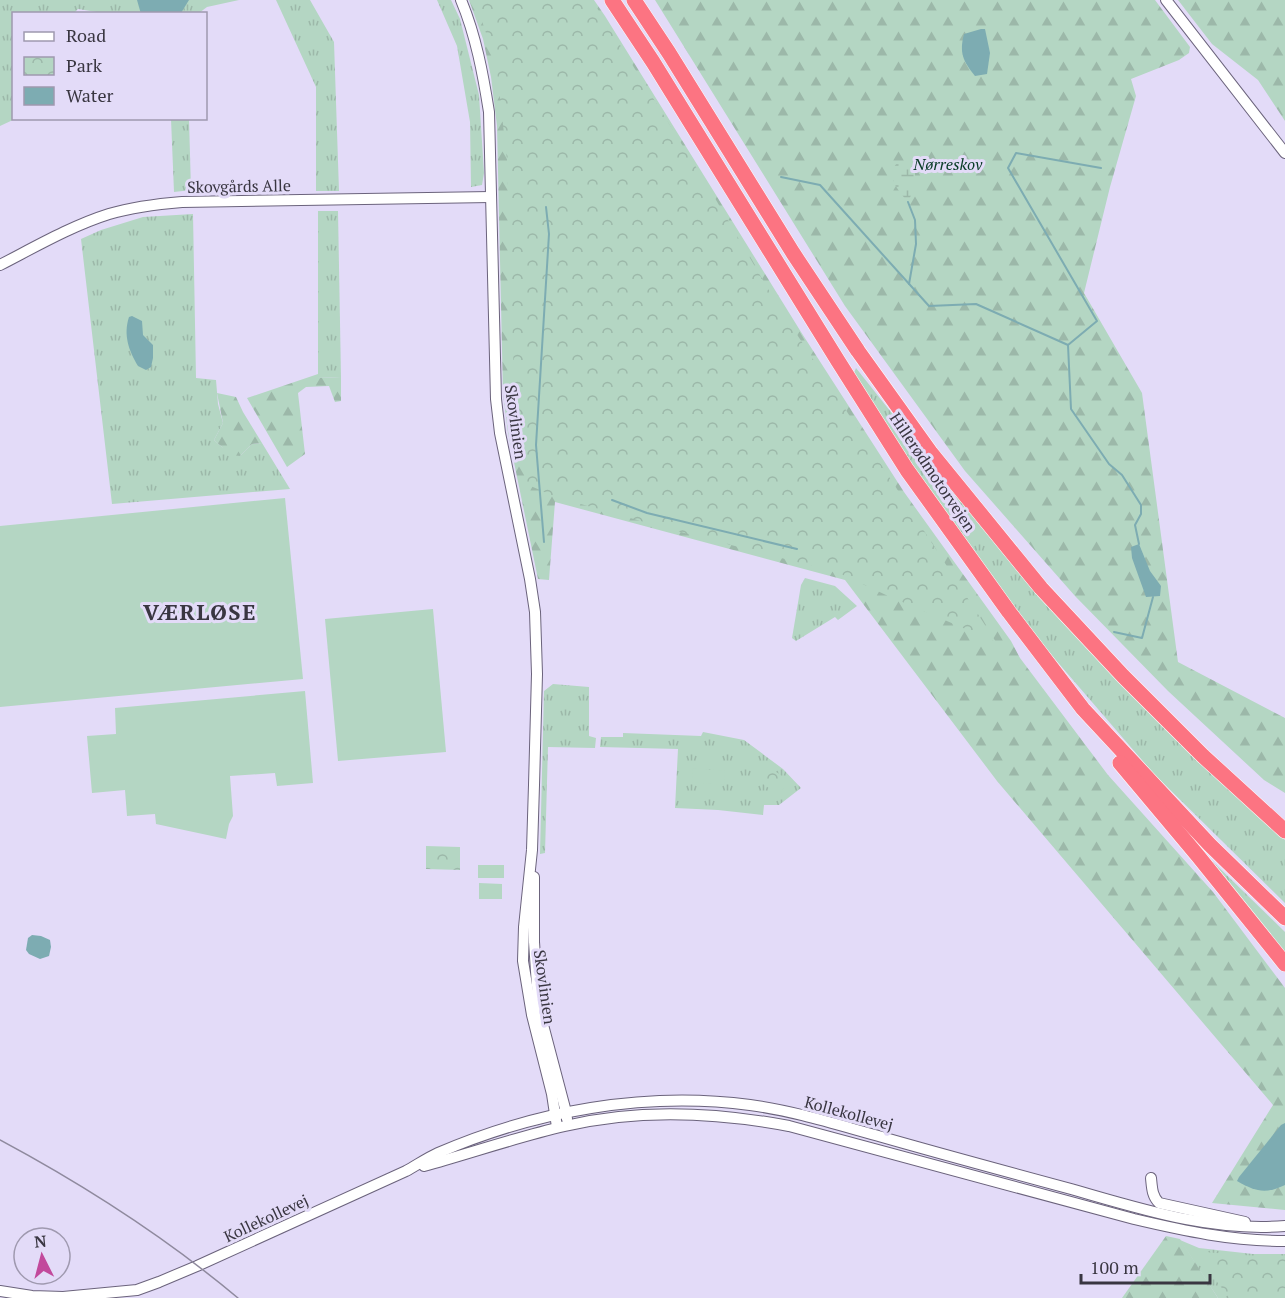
<svg xmlns="http://www.w3.org/2000/svg" width="1285" height="1298" font-family="'PT Serif',serif">
<defs>
<pattern id="grass-tufts" width="24" height="20" patternUnits="userSpaceOnUse" patternTransform="scale(1.5)"><rect width="24" height="20" fill="#b4d6c3"/><path d="M3 7l-1-3M5 7V3M7 7l1-3M15 17l-1-3M17 17v-4M19 17l1-3" fill="none" stroke="#9cb8a9"/></pattern>
<pattern id="forest-firs" width="22" height="20" patternUnits="userSpaceOnUse" patternTransform="scale(1.5)"><rect width="22" height="20" fill="#b4d6c3"/><path d="M5 1l3.5 6h-7zM16 11l3.5 6h-7z" fill="#9cb8a9"/></pattern>
<pattern id="wetland-marsh" width="20" height="14" patternUnits="userSpaceOnUse" patternTransform="scale(1.5)"><rect width="20" height="14" fill="#b4d6c3"/><path d="M1 5h8M5 5V1M11 12h8M15 12V8" fill="none" stroke="#9cb8a9"/></pattern>
<pattern id="park-crowns" width="20" height="18" patternUnits="userSpaceOnUse" patternTransform="scale(1.5)"><rect width="20" height="18" fill="#b4d6c3"/><path d="M2 6a3 3 0 1 1 6 0M12 15a3 3 0 1 1 6 0" fill="none" stroke="#9cb8a9"/></pattern>
</defs>
<rect width="100%" height="100%" fill="#e3dbf8"/>
<g fill="url(#grass-tufts)">
<path d="M 0,0 L 239,0 L 207,7 L 199,13 L 109,14 L 78,9 L 74,13 L 14,14 L 14,118 L 15,119 L 0,126 Z"/>
<path d="M 276,0 L 310,0 L 334,42 L 339,191 L 316,191 L 316,87 Z"/>
<path d="M 437,0 L 451,0 L 460,19 L 479,95 L 484,173 L 482,185 L 471,187 L 470,122 L 457,46 Z"/>
<path d="M 171,119 L 189,119 L 191,190 L 174,192 Z"/>
<path d="M 318,211 L 338,211 L 341,377 L 318,378 Z"/>
<path d="M 193,214 L 196,378 L 216,380 L 218,404 L 223,423 L 214,440 L 222,447 L 240,456 L 252,444 L 262,443 L 290,489 L 112,504 L 81,239 L 101,230 L 143,217 Z"/>
<path d="M 856,368 L 940,474 L 1062,622 L 1203,766 L 1285,840 L 1285,903 L 1154,774 L 1023,622 L 919,480 L 854,373 Z"/>
<path d="M 805,578 L 835,586 L 857,606 L 838,620 L 835,617 L 796,641 L 792,638 L 801,585 Z"/>
<path d="M 553,684 L 589,687 L 589,736 L 596,738 L 595,748 L 548,747 L 545,853 L 540,854 L 544,691 Z"/>
<path d="M 703,732 L 744,740 L 783,769 L 801,788 L 779,805 L 764,805 L 763,815 L 718,810 L 675,808 L 678,749 L 600,747 L 601,737 L 623,737 L 623,733 L 701,736 Z"/>
<path d="M 1204,853 L 1285,932 L 1285,958 Z"/>
<path d="M 1180,1240 L 1199,1248 L 1253,1254 L 1285,1254 L 1285,1298 L 1218,1298 Z"/>
</g>
<g fill="url(#forest-firs)">
<path d="M 469,0 L 594,0 L 605,16 L 801,332 L 904,492 L 1011,641 L 1020,658 L 1108,775 L 1213,892 L 1285,988 L 1285,1210 L 1212,1203 L 1273,1105 L 997,781 L 845,580 L 555,502 L 549,580 L 538,579 L 508,433 L 503,394 L 497,126 L 491,77 L 483,39 Z"/>
<path d="M 655,0 L 1155,0 L 1190,47 L 1189,53 L 1179,60 L 1131,79 L 1136,96 L 1110,187 L 1084,293 L 1142,393 L 1178,662 L 1285,718 L 1285,793 L 1264,780 L 1168,691 L 1075,596 L 965,471 L 845,306 Z"/>
<path d="M 1178,0 L 1285,0 L 1285,121 L 1258,80 L 1212,44 Z"/>
<path d="M 318,374 L 318,378 L 341,377 L 341,401 L 335,402 L 329,386 L 306,387 L 298,393 L 305,454 L 287,467 L 247,398 Z"/>
<path d="M 217,393 L 236,397 L 243,412 L 262,443 L 252,444 L 240,456 L 231,455 L 214,440 L 223,423 Z"/>
<path d="M 1166,1236 L 1180,1239 L 1218,1298 L 1122,1298 Z"/>
</g>
<path fill="url(#wetland-marsh)" d="M 897,163 L 915,170 L 915,186 L 908,202 C 899,191 885,177 897,163 Z"/>
<g fill="url(#park-crowns)">
<path d="M 475,0 L 592,0 L 709,188 L 774,299 L 996,642 L 886,595 L 839,573 L 669,529 L 556,497 L 526,484 L 514,379 L 507,160 L 496,63 Z"/>
<path d="M 772,771 L 778,773 L 785,780 L 785,786 L 781,791 L 774,791 L 764,785 L 763,777 L 768,772 Z"/>
<path d="M 426,846 L 460,847 L 460,870 L 426,869 Z"/>
<path d="M 1204,1252 L 1267,1257 L 1285,1257 L 1285,1298 L 1230,1298 C 1220,1285 1204,1269 1204,1252 Z"/>
</g>
<g fill="#b4d6c3">
<path d="M 285,498 L 303,679 L 0,707 L 0,526 Z"/>
<path d="M 433,609 L 446,752 L 338,761 L 325,619 Z"/>
<path d="M 305,691 L 313,783 L 277,786 L 275,773 L 230,776 L 233,816 L 229,824 L 226,839 L 156,824 L 155,814 L 127,816 L 125,790 L 92,793 L 87,736 L 116,734 L 115,708 Z"/>
<path d="M 693,768 L 725,771 L 724,785 L 692,782 Z"/>
<rect x="478" y="865" width="26" height="13"/>
<path d="M 479,883 L 502,884 L 502,899 L 479,899 Z"/>
</g>
<g fill="#7dacb2">
<path d="M 137,0 L 189,0 L 181,13 L 141,14 Z"/>
<path d="M 981,29 L 985,29 L 990,53 L 987,74 L 975,76 C 963,61 959,53 964,34 Z"/>
<path d="M 132,316 L 142,321 L 143,335 L 153,345 L 153,358 L 151,367 L 146,370 L 138,366 C 129,351 123,335 129,317 Z"/>
<path d="M 1139,544 L 1150,571 L 1161,586 L 1160,596 L 1146,597 L 1132,558 L 1131,547 Z"/>
<path d="M 32,935 L 41,936 L 50,940 L 51,947 L 49,956 L 40,959 L 29,954 L 26,950 L 28,938 Z"/>
<path d="M 1285,1123 L 1285,1185 C 1266,1194 1256,1192 1237,1181 L 1239,1177 L 1281,1125 Z"/>
</g>
<g fill="none" stroke-linecap="round" stroke-linejoin="round">
<g stroke="#7dacb2" stroke-width="2">
<path d="M 781,177 L 820,185 L 929,306 L 976,304 L 1068,345 L 1071,409 L 1109,464 L 1122,475 L 1141,505 L 1141,514 L 1135,525 L 1139,544"/>
<path d="M 908,202 L 915,220 L 916,244 L 909,284"/>
<path d="M 1068,345 L 1097,321 L 1008,168 L 1016,153 L 1101,168"/>
<path d="M 612,500 L 647,513 L 797,549"/>
<path d="M 544,542 L 536,445 L 549,234 L 546,207"/>
<path d="M 1114,632 L 1142,638 L 1153,597"/>
</g>
<g stroke="#6b637c" stroke-width="12">
<g id="secondary">
<path d="M 461,0 C 476,36 483,74 489,112 L 496,399 L 500,433 L 530,579 L 535,612 L 537,674 L 534,785 L 532,850 L 524,927 L 523,961 L 532,1015 L 552,1094 L 557,1127"/>
<path d="M 1166,0 L 1285,153"/>
<path d="M 0,265 C 35,247 71,226 109,214 C 133,207 157,204 182,202 L 491,197"/>
<path d="M 534,877 L 534,942 L 538,1000 L 542,1021 L 566,1112 L 567,1119"/>
<path d="M 424,1166 C 471,1153 517,1137 565,1126 C 640,1108 715,1112 789,1126 L 1134,1219 C 1185,1231 1232,1241 1285,1241"/>
<path d="M 1151,1178 C 1152,1188 1152,1196 1159,1203 L 1245,1222"/>
<path d="M 0,1291 L 32,1296 L 63,1297 L 137,1290 L 159,1282 L 197,1266 L 406,1171 C 417,1165 427,1158 438,1153 C 535,1111 645,1091 750,1105 C 795,1111 838,1125 882,1137 C 945,1155 1008,1172 1071,1189 C 1141,1209 1211,1232 1285,1226"/>
</g>
</g>
<g stroke="#fff" stroke-width="16">
<g id="highway">
<path d="M 612,0 L 653,62 L 838,361 L 907,470 L 1009,612 L 1083,709 L 1210,845 L 1285,918"/>
<path d="M 634,0 L 669,53 L 793,253 L 858,351 L 931,453 L 1041,588 L 1123,676 L 1203,756 L 1285,831"/>
<path d="M 1120,763 L 1198,856 L 1285,964"/>
</g>
</g>
<use href="#secondary" stroke="#fff" stroke-width="10"/>
<use href="#highway" stroke="#fc7482" stroke-width="15"/>
<path stroke="#8f8a9e" stroke-width="1.5" d="M 0,1140 C 84,1185 165,1237 238,1298"/>
</g>
<g text-anchor="middle" stroke-width="6" stroke-linejoin="round" paint-order="stroke">
<g font-size="16" font-style="italic" fill="#083b25" stroke="#e3dbf8">
<text x="948" y="170">Nørreskov</text>
</g>
<g font-size="16" fill="#393641" stroke="#e3dbf8">
<text transform="translate(239 186) rotate(-1)" y="6">Skovgårds Alle</text>
<text transform="translate(516 422) rotate(82)" y="6">Skovlinien</text>
<text transform="translate(933 472) rotate(56)" y="6">Hillerødmotorvejen</text>
<text transform="translate(545 987) rotate(82)" y="6">Skovlinien</text>
<text transform="translate(849 1113) rotate(15)" y="6">Kollekollevej</text>
<text transform="translate(266 1218) rotate(-25)" y="6">Kollekollevej</text>
</g>
<g font-size="22" font-weight="bold" letter-spacing="1.5" fill="#393641" stroke="#e3dbf8">
<text x="200" y="620">VÆRLØSE</text>
</g>
</g>
<rect x="12" y="12" width="195" height="108" fill="#e3dbf8" stroke="#9f99af" stroke-width="1.5"/>
<rect x="24" y="32" width="30" height="9" fill="#ffffff" stroke="#9f99af" stroke-width="1.5"/>
<text x="66" y="42" font-size="18" fill="#393641">Road</text>
<rect x="24" y="57" width="30" height="18" fill="url(#park-crowns)" stroke="#9f99af" stroke-width="1.5"/>
<text x="66" y="72" font-size="18" fill="#393641">Park</text>
<rect x="24" y="87" width="30" height="18" fill="#7dacb2" stroke="#9f99af" stroke-width="1.5"/>
<text x="66" y="102" font-size="18" fill="#393641">Water</text>
<g transform="translate(42 1256) rotate(354)"><circle r="28" fill="#e3dbf8" stroke="#9f99af" stroke-width="1.5"/>
<path d="M0-4.5L10 22L0 15L-10 22Z" fill="#c2499c"/>
<text y="-9" font-size="16" font-weight="bold" text-anchor="middle" fill="#393641">N</text>
</g>
<path d="M1081 1274v9h129v-9" fill="none" stroke="#393641" stroke-width="3"/>
<text x="1090" y="1274" font-size="18" fill="#393641" stroke="#e3dbf8" stroke-width="4.5" paint-order="stroke">100 m</text>
</svg>
